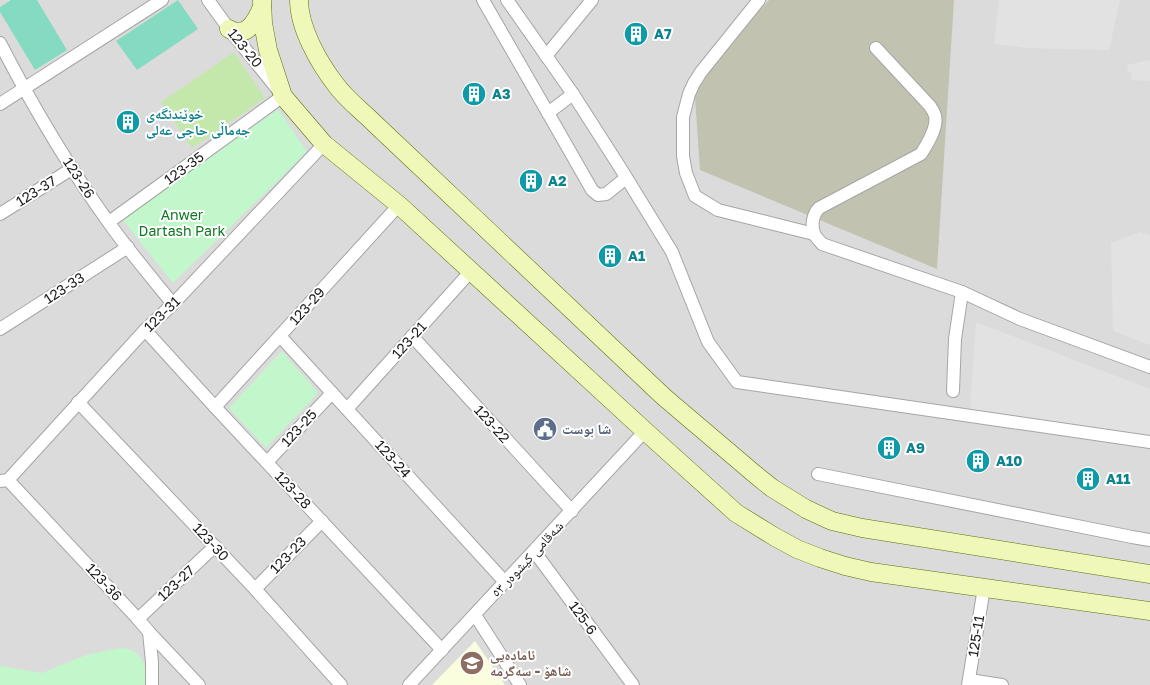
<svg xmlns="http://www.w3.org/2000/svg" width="1150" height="685" font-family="'Golos Text','Noto Naskh Arabic',sans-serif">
<rect width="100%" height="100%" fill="#eeece4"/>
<rect fill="#dcdbdb" x="0" y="0" width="1150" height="685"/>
<path fill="#fbfede" d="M 475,641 L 505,685 L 432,685 Z"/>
<path fill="#c1c3b0" d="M 769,0 L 954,0 L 937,269 L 700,170 L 694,83 Z"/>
<path fill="#c4e7ab" d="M 234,52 L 265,98 L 192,148 L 161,102 Z"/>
<g fill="#c2f7cb">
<path d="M 278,109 L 307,152 L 173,283 L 123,220 Z"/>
<path d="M 282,351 L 318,393 L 266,448 L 229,408 Z"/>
<path d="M 121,648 C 143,650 147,665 146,685 L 0,685 L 0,666 L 42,673 L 86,655 Z"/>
</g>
<g fill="#84dbc1">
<path d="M 11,0 L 37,0 L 67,50 L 35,70 L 0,12 L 0,7 Z"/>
<path d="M 178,0 L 198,29 L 137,70 L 116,41 Z"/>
</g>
<g fill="#e2e2e2">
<path d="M 999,0 L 1120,0 L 1109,50 L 1025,48 L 994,44 Z"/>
<path d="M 1150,60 L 1150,81 L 1131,80 L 1132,72 L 1128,72 L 1127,65 Z"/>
<path d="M 1140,232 L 1150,235 L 1150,345 L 1113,331 L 1111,243 Z"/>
<path d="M 976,322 L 1150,389 L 1150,449 L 969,422 Z"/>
</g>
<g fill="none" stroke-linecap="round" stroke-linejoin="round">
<g stroke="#a5a5a5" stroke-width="14">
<g id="street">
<path d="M 483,0 L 548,113 L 573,94"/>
<path d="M 507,0 L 573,94 L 621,169 L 672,252 L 708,342 L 737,382 L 1150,442"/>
<path d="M 759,0 L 701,72 L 694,83 L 689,94 L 683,117 L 683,156 L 686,173 L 695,196 L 718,210 L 814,234"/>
<path d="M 0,43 C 32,105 68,166 109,223 C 129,251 151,277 173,304"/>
<path d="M 876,48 L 930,106 C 931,108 933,110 934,113 C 940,125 927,144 921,154 L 819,208 C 813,214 811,224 814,233 C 815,237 820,241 822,244 L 962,292"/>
<path d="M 546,56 L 592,0"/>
<path d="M 0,104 L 162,0"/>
<path d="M 548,113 L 592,190 L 598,195 L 606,194 L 626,178"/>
<path d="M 0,214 L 73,168"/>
<path d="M 109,222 L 283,96 L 229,29 L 208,0"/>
<path d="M 0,329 L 128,247"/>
<path d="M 145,330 L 215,407 L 442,650"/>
<path d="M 280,336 L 505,582"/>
<path d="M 412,336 L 572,511"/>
<path d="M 953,391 L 955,339 L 962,292 L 1020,319 L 1150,367"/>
<path d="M 78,402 L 255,589 L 341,685"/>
<path d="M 215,407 L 399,205"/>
<path d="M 347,409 L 471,271"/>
<path d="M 267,462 L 332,393"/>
<path d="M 818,474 L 1132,537 L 1150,540"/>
<path d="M 8,480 L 138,619 L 149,632 L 199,685"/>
<path d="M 0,481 L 8,480 L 145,330 L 173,304 L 324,144"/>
<path d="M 534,551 L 633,685"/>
<path d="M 255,589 L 322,521"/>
<path d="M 475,615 L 520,685"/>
<path d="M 138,619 L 215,546"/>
<path d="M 149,632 L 152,662 L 152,685"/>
<path d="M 969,680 L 1002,685"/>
<path d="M 409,685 L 645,431"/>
<path d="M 968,685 L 984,588"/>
</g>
</g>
<g stroke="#5d7108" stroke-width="19">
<g id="secondary">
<path d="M 262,0 L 263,23 L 268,50 L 283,96 L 324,144 L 399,205 L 645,431 L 736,513 L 775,537 L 797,549 L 820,558 L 845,566 L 871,572 L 1150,611"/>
<path d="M 299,0 C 299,28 319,63 336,85 C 346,99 362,111 374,123 L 664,397 L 757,476 L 772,488 L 806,509 L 832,521 L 862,528 L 1150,574"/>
<path d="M 229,29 C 247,39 256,21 262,7"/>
</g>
</g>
<use href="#street" stroke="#fff" stroke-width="12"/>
<use href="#secondary" stroke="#eff7b9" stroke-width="18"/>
</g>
<defs>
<g id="building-disc" transform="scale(1.25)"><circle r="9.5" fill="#0f9aa8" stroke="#fff"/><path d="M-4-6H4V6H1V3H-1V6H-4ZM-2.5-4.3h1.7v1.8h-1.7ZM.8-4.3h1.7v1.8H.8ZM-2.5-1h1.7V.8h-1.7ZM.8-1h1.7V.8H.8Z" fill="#fff"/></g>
<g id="civic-disc" transform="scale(1.25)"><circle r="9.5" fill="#5c6f8a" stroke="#fff"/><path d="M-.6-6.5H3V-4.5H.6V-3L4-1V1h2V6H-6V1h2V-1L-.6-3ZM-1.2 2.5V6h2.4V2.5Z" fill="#fff"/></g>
<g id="school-disc" transform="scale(1.25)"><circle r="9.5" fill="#8d6e63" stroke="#fff"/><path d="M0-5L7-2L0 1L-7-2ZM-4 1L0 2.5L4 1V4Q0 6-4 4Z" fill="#fff"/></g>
</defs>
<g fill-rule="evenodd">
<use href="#building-disc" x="636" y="34"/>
<use href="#building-disc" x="474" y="94"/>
<use href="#building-disc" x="128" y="122"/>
<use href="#building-disc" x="531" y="181"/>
<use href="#building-disc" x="610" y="256"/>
<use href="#civic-disc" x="545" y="429"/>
<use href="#building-disc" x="889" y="448"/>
<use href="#building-disc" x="978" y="461"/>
<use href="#building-disc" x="1088" y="479"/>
<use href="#school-disc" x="472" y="663"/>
</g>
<g text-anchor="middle" stroke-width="4" stroke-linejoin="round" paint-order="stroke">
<g font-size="14" font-weight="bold" fill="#0d838f" stroke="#fff" text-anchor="start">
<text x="654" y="39">A7</text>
<text x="492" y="99">A3</text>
<text x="146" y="119">خوێندنگەی<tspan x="146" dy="16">جەماڵی حاجی عەلی</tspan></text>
<text x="548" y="186">A2</text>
<text x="628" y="261">A1</text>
<text x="906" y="453">A9</text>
<text x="996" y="466">A10</text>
<text x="1106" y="484">A11</text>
</g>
<g font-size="14" fill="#1e1e1e" stroke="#fff">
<text transform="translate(245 48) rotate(51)" y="5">123-20</text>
<text transform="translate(184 168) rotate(-36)" y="5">123-35</text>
<text transform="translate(79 178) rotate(57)" y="5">123-26</text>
<text transform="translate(36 191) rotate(-32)" y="5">123-37</text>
<text transform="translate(64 288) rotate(-33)" y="5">123-33</text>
<text transform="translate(307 306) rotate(-48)" y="5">123-29</text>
<text transform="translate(162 314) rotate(-44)" y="5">123-31</text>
<text transform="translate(409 340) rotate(-48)" y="5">123-21</text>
<text transform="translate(492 424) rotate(48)" y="5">123-22</text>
<text transform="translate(299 428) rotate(-47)" y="5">123-25</text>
<text transform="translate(393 459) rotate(48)" y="5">123-24</text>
<text transform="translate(293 490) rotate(47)" y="5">123-28</text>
<text transform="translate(211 542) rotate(47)" y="5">123-30</text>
<text transform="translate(288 555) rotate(-46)" y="5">123-23</text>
<text transform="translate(527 559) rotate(-47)" y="5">شەقامی کیشوەر ٥٣</text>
<text transform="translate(104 582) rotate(47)" y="5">123-36</text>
<text transform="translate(176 583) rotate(-43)" y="5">123-27</text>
<text transform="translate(583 618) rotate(54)" y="5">125-6</text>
<text transform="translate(976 636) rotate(-81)" y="5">125-11</text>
</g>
<g font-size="14" fill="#0f7821" stroke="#fff">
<text x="182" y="220">Anwer<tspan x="182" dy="16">Dartash Park</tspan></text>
</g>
<g font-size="14" font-weight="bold" fill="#4e5e75" stroke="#fff" text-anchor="start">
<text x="562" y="434">شا بوست</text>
</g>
<g font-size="14" font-weight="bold" fill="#785e54" stroke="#fff" text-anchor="start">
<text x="490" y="660">ئامادەیی<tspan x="490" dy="16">شاهۆ - سەگرمە</tspan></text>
</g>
</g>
</svg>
